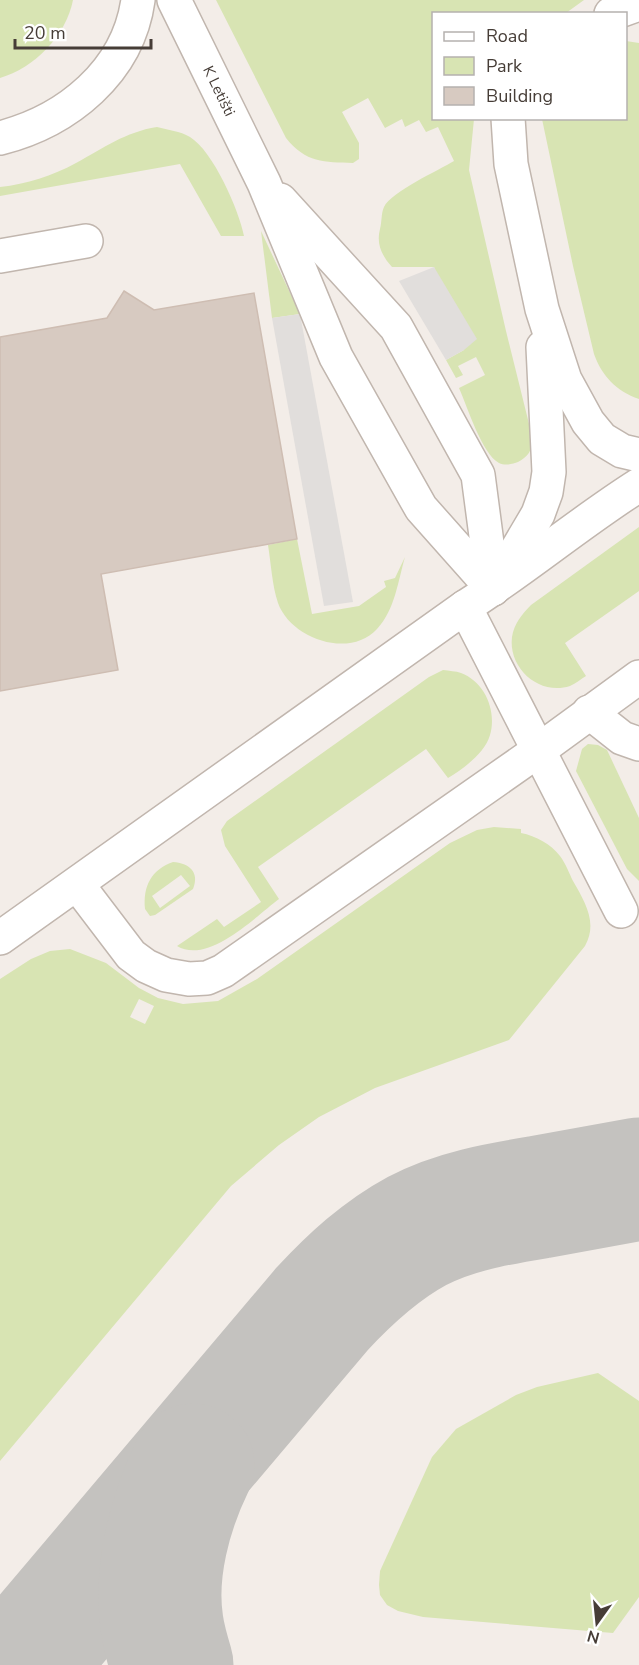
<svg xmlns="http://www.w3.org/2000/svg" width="639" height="1665" font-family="'Nunito Sans',sans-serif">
<rect width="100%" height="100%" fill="#f3ede8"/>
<g fill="#d8e4b3" fill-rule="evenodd">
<path d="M 0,0 L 73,0 C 66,36 34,68 0,78 Z"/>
<path d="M 216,0 L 584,0 L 566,13 L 434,14 L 434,118 L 474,119 L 469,170 L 506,331 L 533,440 C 532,450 528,457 518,462 C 513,464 505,466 499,463 C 482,454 467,406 459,388 L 485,375 L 476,357 L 458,366 L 463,375 L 456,378 L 446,360 L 464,350 L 434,267 L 392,267 C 382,256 376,244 380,229 C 382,222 381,213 384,207 C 391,192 439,170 454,161 L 438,127 L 426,132 L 419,120 L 405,127 L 402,119 L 385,128 L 368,98 L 342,112 L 359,143 L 359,159 L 353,163 C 324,162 306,163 286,138 Z"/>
<path d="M 626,41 L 639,43 L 639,399 C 616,391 602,376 594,354 L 573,266 L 542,119 L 626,118 Z"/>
<path d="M 157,127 C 168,130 180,131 190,137 C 213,151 239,210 244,236 L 221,236 L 180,164 L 0,196 L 0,187 C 27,184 52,176 76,163 C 104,148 125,132 157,127 Z"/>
<path d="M 261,231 L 300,314 L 272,318 Z"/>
<path d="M 639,527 L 639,591 L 565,643 L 586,676 C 581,679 575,684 570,686 C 539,696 508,668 512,637 C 514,624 522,614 531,605 Z"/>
<path d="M 297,539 L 312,614 L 359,606 L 386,587 L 384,581 L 395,578 L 405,557 C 398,581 395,610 377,629 C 350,659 291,639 278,603 C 272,585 271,563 268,545 Z"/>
<path d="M 443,670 C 449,671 456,671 461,673 C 485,682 497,711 490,735 C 485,753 463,769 448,778 L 426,749 L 258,867 L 279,899 C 255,917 208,965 177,946 L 217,919 L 224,927 L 261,902 L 225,846 L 221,830 L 227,821 L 429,677 Z"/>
<path d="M 588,744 L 598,745 L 607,750 L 639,818 L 639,881 L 627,869 L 576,771 L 582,749 Z"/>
<path d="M 494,827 L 521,829 L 521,833 C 536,836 551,844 560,856 C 566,864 569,873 573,881 C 585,902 598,923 585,946 L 509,1040 L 375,1088 L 319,1117 L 279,1145 L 231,1186 L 0,1461 L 0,979 L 31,959 L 50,951 L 70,949 L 106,963 L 139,988 L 158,998 L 183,1004 L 218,1001 L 257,979 L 450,843 L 477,830 ZM 139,999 L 154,1006 L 145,1024 L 130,1017 Z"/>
<path d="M 173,862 C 189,863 200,872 193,889 L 155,915 L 150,916 L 145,909 C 143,886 151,870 173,862 ZM 181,875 L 190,886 L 160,908 L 152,896 Z"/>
<path d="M 598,1373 L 639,1401 L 639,1597 L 613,1633 L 423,1617 L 398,1611 L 387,1605 L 380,1595 L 379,1585 L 380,1571 L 432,1457 L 456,1429 L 516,1395 L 537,1387 Z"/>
</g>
<g fill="#e1dedc">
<path d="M 434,267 L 477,339 L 464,350 L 446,360 L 399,281 Z"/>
<path d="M 300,314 L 353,602 L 324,606 L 272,318 Z"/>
</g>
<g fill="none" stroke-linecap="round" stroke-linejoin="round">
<g stroke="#c4c2bf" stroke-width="123">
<path d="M 21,1665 L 322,1309 C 350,1279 380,1251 417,1231 C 455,1211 498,1204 540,1197 C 573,1191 606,1185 639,1179"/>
<path d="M 172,1665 C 168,1652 164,1638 162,1624 C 154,1572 170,1512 193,1465"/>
</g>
</g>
<path fill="#d7cac1" stroke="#cebdb2" stroke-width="1.5" d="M 124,291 L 154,310 L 254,293 L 297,539 L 101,574 L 118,670 L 0,691 L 0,337 L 107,318 Z"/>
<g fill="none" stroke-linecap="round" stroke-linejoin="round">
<g stroke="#c1b6ae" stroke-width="36">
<g id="minor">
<path d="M 174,0 L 264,183 L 336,357 L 421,508 L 493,589"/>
<path d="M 611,14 L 639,4"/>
<path d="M 508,118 L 511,164 L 542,309 L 565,380 L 588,422 L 602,439 L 622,451 L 639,455"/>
<path d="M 0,138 C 67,121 128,72 138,0"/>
<path d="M 280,200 L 396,327 L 478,475 L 493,589"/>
<path d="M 0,256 L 86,241"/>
<path d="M 502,575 L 538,514 L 546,492 L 549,472 L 543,347"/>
<path d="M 465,607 L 621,911"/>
<path d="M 589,712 L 622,738 L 639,744"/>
<path d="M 77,884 L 131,955 L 146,966 L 166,975 L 189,979 L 207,978 L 223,971 L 539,750 L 639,677"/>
<path d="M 0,938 L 465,607 C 525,569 579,523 639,485"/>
</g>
</g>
<use href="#minor" stroke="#fff" stroke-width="33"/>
</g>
<g text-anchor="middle" stroke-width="4.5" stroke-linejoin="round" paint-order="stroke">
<g font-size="15" fill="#463d37" stroke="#fff">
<text transform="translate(219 91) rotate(64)" y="5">K Letišti</text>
</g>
</g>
<rect x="432" y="12" width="195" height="108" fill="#ffffff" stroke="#b5b1af" stroke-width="1.5"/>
<rect x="444" y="32" width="30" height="9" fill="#ffffff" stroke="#b5b1af" stroke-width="1.5"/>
<text x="486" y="42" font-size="18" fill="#463d37">Road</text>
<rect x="444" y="57" width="30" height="18" fill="#d8e4b3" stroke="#b5b1af" stroke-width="1.5"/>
<text x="486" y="72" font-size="18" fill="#463d37">Park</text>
<rect x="444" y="87" width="30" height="18" fill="#d7cac1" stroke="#b5b1af" stroke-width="1.5"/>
<text x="486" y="102" font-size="18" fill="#463d37">Building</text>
<g transform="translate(597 1623) rotate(195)" stroke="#ffffff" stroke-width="4.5" paint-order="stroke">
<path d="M0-4.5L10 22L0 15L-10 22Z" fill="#463d37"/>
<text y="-9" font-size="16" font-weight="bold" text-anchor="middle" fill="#463d37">N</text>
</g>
<path d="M15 39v9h136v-9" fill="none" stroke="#463d37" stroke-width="3"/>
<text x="24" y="39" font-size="18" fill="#463d37" stroke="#ffffff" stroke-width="4.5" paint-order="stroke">20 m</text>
</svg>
